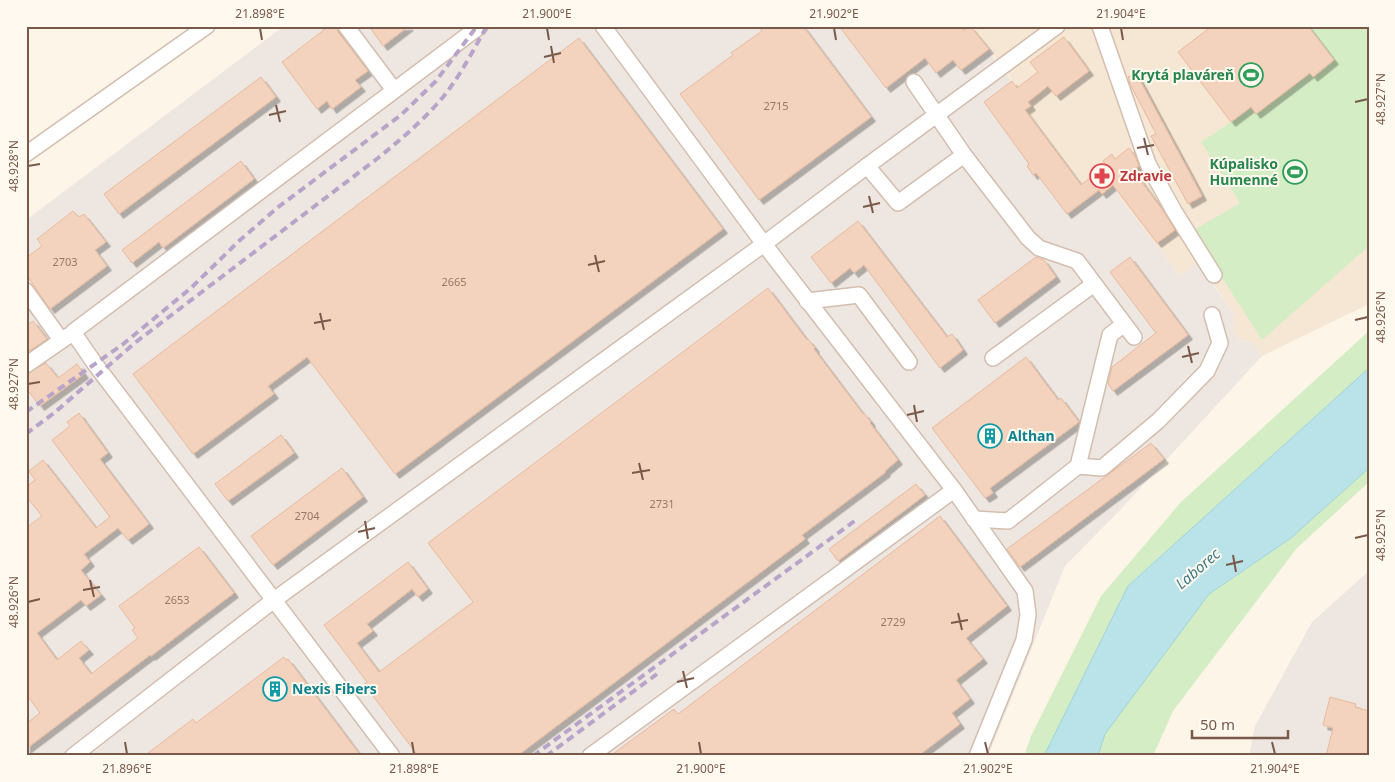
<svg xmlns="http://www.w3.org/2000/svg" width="1395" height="782" font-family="'Noto Sans',sans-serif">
<defs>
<filter id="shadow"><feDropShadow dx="4.5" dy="4.5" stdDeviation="0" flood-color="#0004"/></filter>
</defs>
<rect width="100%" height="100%" fill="#fdf5e8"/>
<path fill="#f6e7d5" d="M 961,26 L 1369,26 L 1369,304 L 1262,356 L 1252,342 L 1240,341 L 1233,331 L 1234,315 L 1199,262 L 1180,276 L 1118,195 L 1090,196 L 1025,110 L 1031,106 L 989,49 L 964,31 Z"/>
<g fill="#eee7e1">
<path d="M 284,26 L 961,26 L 964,31 L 970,26 L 1031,106 L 1025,111 L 1089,196 L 1097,190 L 1102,196 L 1116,186 L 1121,193 L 1118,195 L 1180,276 L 1198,262 L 1234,315 L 1233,331 L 1240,341 L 1252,342 L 1262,356 L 1121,509 L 1065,566 L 988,756 L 26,756 L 26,220 Z"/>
<path d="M 1369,571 L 1369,756 L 1249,756 L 1255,726 L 1312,622 Z"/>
</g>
<g fill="#d5edc5">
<path d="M 1212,26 L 1369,26 L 1369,246 L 1262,340 L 1192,231 L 1240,203 L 1201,142 L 1231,122 L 1178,52 Z"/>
<path d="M 1369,331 L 1369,482 L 1297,548 L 1173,711 L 1153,756 L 1024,756 L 1031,736 L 1101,596 L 1181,502 Z"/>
</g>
<path fill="#bae3e9" stroke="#a0d3db" d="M 1369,368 L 1369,468 L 1291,538 L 1209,594 L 1105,734 L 1098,756 L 1044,756 L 1128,586 Z"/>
<g fill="#f4d3be" stroke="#e8b99d" filter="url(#shadow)">
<path d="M 329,26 L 336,26 L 338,32 L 368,71 L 355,80 L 361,87 L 332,109 L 327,101 L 317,109 L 282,62 Z"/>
<path d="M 369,26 L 409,26 L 383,46 Z"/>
<path d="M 758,26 L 803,26 L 871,117 L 759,200 L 680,94 L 733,55 L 731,53 L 762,31 Z"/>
<path d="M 839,26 L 961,26 L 964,31 L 970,26 L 989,49 L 961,70 L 953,60 L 936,73 L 925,58 L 886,88 Z"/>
<path d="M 1212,26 L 1308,26 L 1334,60 L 1313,77 L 1310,73 L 1256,114 L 1251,107 L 1231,122 L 1178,52 Z"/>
<path d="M 1064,37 L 1089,71 L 1056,96 L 1048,86 L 1028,102 L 1031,106 L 1025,110 L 1081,185 L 1106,165 L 1103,161 L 1112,154 L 1115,159 L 1129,148 L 1135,156 L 1139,166 L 1133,170 L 1164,212 L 1175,230 L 1157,243 L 1113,185 L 1102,194 L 1099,190 L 1067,214 L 1036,173 L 1033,175 L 1027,166 L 1029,164 L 984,102 L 1012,81 L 1017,88 L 1038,72 L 1030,62 Z"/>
<path d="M 579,38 L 723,229 L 395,474 L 307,357 L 268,386 L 274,394 L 193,454 L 133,374 Z"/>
<path d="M 1136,73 L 1202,196 L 1188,204 L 1151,136 L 1156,134 L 1130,84 L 1128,77 Z"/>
<path d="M 261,77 L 276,97 L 119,214 L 104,194 Z"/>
<path d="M 241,161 L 254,179 L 163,248 L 159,242 L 132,263 L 122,250 Z"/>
<path d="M 73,211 L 79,217 L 84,214 L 106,242 L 95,250 L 107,266 L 50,309 L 26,274 L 26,258 L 42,246 L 37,239 Z"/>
<path d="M 858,221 L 947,337 L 952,334 L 963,350 L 940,368 L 864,265 L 854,273 L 850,268 L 831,283 L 811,257 Z"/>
<path d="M 1036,257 L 1044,260 L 1056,277 L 995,323 L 978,300 Z"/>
<path d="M 1130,257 L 1188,335 L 1113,391 L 1108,384 L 1112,367 L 1156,333 L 1110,272 Z"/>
<path d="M 768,288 L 807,340 L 808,339 L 815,348 L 814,349 L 863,414 L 864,413 L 871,422 L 870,423 L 898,460 L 885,471 L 886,472 L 802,535 L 805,539 L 517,756 L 418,756 L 364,684 L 367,682 L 324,625 L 408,562 L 428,589 L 418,597 L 412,589 L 367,624 L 373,631 L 357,643 L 379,672 L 473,602 L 428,543 Z"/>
<path d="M 33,321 L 47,339 L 26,353 L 26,326 Z"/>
<path d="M 1026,357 L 1058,400 L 1061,398 L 1079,422 L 990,488 L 993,493 L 985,498 L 932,428 Z"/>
<path d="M 46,363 L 58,378 L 77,364 L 84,374 L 40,406 L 26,388 L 26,374 Z"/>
<path d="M 79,413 L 108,453 L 100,459 L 149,524 L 128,540 L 118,528 L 84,554 L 90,562 L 81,570 L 101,595 L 86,606 L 81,600 L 37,633 L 57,660 L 81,641 L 89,650 L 79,658 L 91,674 L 138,638 L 132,630 L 135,628 L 119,606 L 199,547 L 234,593 L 151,656 L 150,655 L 26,749 L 26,724 L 40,713 L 26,694 L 26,528 L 42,516 L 26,496 L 26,487 L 35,480 L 29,471 L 43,460 L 96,528 L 110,517 L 52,440 L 70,426 L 67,422 Z"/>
<path d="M 281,435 L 294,453 L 228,501 L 215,484 Z"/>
<path d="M 1151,443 L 1164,459 L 1020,567 L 1007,549 Z"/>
<path d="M 342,468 L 363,497 L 273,565 L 251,536 Z"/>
<path d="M 916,484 L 925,495 L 838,561 L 829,549 Z"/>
<path d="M 940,516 L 1007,606 L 966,638 L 983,659 L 956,680 L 970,699 L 952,713 L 960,724 L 918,756 L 610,756 L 674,709 L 678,714 Z"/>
<path d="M 284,657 L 286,660 L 288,659 L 361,756 L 144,756 L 193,719 L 196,723 Z"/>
<path d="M 1330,697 L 1356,704 L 1355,707 L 1369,711 L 1369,748 L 1367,756 L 1326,756 L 1333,728 L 1323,725 Z"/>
</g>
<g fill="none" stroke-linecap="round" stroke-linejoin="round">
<g stroke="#d3beaf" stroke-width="18">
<g id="minor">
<path d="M 346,26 L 394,90"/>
<path d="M 603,26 L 764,244 L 954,490 L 1025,591 L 1028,615 L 1024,640 L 977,756"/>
<path d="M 1100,26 L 1148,164 L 1174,211 L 1214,275"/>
<path d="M 914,82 L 964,155 L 1028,238 L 1039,248 L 1077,261 L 1134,337"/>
<path d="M 26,154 L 207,26"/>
<path d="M 867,166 L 898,203 L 964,155"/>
<path d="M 26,291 L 61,340"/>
<path d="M 807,301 L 859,295 L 909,362"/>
<path d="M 993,358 L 1094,284"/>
<path d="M 26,365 L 68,336"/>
<path d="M 1078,466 L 1102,468 L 1158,421 L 1207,371 L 1220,343 L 1212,315"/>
<path d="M 974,519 L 1008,521 L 1078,466 L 1110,335 L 1124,324"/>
<path d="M 73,756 L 274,600 L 764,244 L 867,166 L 1057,26"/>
<path d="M 392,756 L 95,364 L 73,332 L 480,26"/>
<path d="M 590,756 L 954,490"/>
</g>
</g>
<use href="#minor" stroke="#fff" stroke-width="15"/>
<g stroke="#b8a4c9" stroke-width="4" stroke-dasharray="8 5" stroke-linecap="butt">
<path d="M 26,412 L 122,345 L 191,288 L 240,240 L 277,208 L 401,115 L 436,81 L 477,26"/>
<path d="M 26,434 L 54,413 L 136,342 L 378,158 C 399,141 419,124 437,104 C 458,81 472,52 487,26"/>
<path d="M 533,756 L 856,520"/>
<path d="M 546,756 L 657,674"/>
</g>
</g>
<path fill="none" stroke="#795a4a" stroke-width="2" d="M 260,28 L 262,40M 547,28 L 549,40M 834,28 L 836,40M 1121,28 L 1123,40M 551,46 L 554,63M 544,57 L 561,53M 1355,102 L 1368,99M 276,105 L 280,122M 269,115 L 286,111M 1144,138 L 1148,155M 1137,148 L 1154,145M 28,166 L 40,164M 869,196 L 873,213M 863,207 L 880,203M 595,255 L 599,272M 588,265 L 605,261M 320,313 L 324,330M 1355,320 L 1368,317M 314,323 L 331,320M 1188,346 L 1192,363M 1182,357 L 1199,353M 28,384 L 40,382M 914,405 L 917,422M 907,415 L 924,411M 639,463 L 643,480M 632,473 L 650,470M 365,521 L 368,539M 358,532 L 375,528M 1355,538 L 1368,535M 1233,555 L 1236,572M 1226,565 L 1243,561M 90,580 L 94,597M 83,590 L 100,587M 28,602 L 40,599M 958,613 L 962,630M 951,623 L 968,620M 683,671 L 687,688M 677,682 L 694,678M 125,742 L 127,754M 412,742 L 414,754M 699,742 L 701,754M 985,742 L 988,754M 1272,742 L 1275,754"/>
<defs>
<g id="stadium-ring" transform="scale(1.25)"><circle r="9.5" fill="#fff9ef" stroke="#2e9e5b" stroke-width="1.5"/><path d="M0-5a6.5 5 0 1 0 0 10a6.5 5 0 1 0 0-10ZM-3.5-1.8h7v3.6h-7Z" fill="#2e9e5b"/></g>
<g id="pharmacy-ring" transform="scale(1.25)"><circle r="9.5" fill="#fff9ef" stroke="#e0444e" stroke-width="1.5"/><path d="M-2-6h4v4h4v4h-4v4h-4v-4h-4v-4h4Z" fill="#e0444e"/></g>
<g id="building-ring" transform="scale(1.25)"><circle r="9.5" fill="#fff9ef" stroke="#0f9aa8" stroke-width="1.5"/><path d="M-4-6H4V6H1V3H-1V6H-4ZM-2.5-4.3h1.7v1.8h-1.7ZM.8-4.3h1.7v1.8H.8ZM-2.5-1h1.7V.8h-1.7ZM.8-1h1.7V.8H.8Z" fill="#0f9aa8"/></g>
</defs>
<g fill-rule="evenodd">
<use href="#stadium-ring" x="1251" y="75"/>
<use href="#stadium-ring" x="1295" y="172"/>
<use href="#pharmacy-ring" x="1102" y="176"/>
<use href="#building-ring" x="990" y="436"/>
<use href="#building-ring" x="275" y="689"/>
</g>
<g text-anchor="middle" stroke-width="4" stroke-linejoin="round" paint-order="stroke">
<g font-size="11" fill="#987867">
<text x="776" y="110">2715</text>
<text x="65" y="266">2703</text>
<text x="454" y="286">2665</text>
<text x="662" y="508">2731</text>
<text x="307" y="520">2704</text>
<text x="177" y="604">2653</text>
<text x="893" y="626">2729</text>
</g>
<g font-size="14" font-weight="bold" fill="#27864d" stroke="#fff9ef" text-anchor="end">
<text x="1234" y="80">Krytá plaváreň</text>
<text x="1278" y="169">Kúpalisko<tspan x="1278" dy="16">Humenné</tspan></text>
</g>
<g font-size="14" font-weight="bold" fill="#be3a42" stroke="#fff9ef" text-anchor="start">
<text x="1120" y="181">Zdravie</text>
</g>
<g font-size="14" font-weight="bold" fill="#0d838f" stroke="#fff9ef" text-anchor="start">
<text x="1008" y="441">Althan</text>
<text x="292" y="694">Nexis Fibers</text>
</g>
<g font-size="15" font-style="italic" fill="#3f7b87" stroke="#fff9ef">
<text transform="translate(1198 569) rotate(-41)" y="5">Laborec</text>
</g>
</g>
<rect width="1395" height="782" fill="none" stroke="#fff9ef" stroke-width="55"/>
<path d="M1192 730v8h96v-8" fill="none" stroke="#795a4a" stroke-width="2.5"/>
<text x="1200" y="730" font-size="15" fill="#795a4a" stroke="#fff9ef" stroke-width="4" paint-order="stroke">50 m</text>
<rect x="28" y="28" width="1340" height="726" fill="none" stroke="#795a4a" stroke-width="2"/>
<g font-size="12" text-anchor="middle" fill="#795a4a">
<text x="260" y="18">21.898°E</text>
<text x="547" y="18">21.900°E</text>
<text x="834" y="18">21.902°E</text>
<text x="1121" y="18">21.904°E</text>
<text transform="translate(1381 99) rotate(-90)" y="4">48.927°N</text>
<text transform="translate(14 166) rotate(-90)" y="4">48.928°N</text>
<text transform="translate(1381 317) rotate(-90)" y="4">48.926°N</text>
<text transform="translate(14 384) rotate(-90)" y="4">48.927°N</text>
<text transform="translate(1381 535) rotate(-90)" y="4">48.925°N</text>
<text transform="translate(14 602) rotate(-90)" y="4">48.926°N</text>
<text x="127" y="773">21.896°E</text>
<text x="414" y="773">21.898°E</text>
<text x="701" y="773">21.900°E</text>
<text x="988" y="773">21.902°E</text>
<text x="1275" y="773">21.904°E</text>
</g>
</svg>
